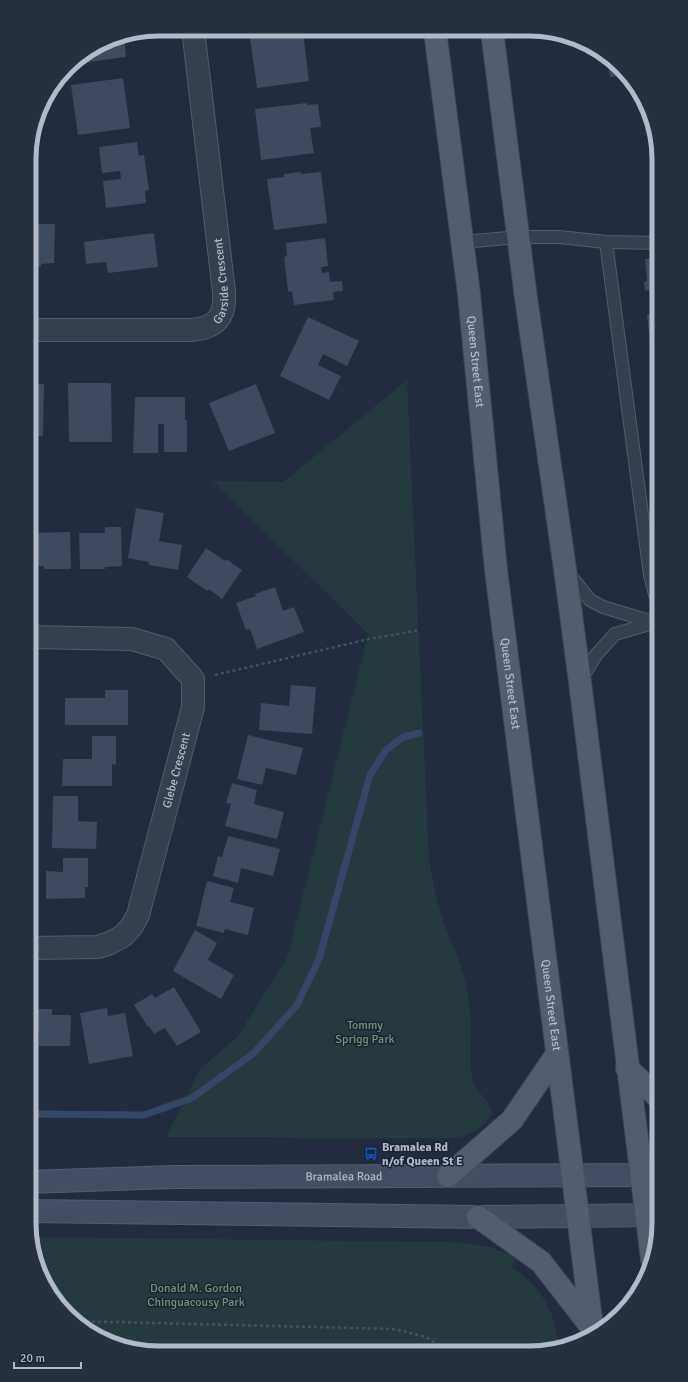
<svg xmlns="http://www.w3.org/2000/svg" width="688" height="1382" font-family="Signika,sans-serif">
<rect width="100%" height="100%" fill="#222c3e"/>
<g fill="#243a3f">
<path d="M 407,380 L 429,860 C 433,883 438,906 446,928 C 454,949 463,968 467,989 C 469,1001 471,1014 471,1026 C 471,1044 469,1063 473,1081 C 477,1094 494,1104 492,1114 C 481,1129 471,1136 453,1138 L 312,1139 L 275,1137 L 166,1137 L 200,1069 L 238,1036 L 287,958 L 368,634 L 213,481 L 283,482 Z"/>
<path d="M 659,978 L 659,1035 L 652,979 Z"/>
<path d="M 31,1237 L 452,1242 C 475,1244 497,1246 517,1259 L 512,1267 C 543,1289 555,1311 559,1348 L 529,1353 L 142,1352 L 102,1340 L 74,1321 L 36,1264 Z"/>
</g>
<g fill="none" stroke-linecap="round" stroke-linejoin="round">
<path stroke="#354766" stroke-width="7" d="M 29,1114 L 144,1115 L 192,1098 L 254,1053 L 297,1005 L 319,959 L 370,775 L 386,750 L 403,737 L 419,733"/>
</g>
<g fill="#3e4a5d">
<path d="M 303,32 L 309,81 L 257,88 L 250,38 Z"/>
<path d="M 124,36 L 126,57 L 74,64 L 74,61 L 110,39 Z"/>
<path d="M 608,58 L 615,61 L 624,75 L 610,77 Z"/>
<path d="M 123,78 L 130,128 L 78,135 L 71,85 Z"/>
<path d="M 307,103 L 307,105 L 318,104 L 321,127 L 310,128 L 314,153 L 261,160 L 255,109 Z"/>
<path d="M 650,140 L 656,140 L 659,163 L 653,163 Z"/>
<path d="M 137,142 L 139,156 L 144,155 L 149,190 L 145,191 L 146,203 L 106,208 L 103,181 L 121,179 L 120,171 L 102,173 L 99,147 Z"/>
<path d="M 659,169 L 659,192 L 656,192 L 653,170 Z"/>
<path d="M 301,172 L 301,174 L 321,172 L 327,223 L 274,230 L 267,179 L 284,177 L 284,174 Z"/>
<path d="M 30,224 L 55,224 L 54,263 L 41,264 L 41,267 L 30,267 Z"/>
<path d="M 154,233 L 158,267 L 108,273 L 106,262 L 86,264 L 84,242 Z"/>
<path d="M 325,238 L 328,266 L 321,267 L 322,273 L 329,272 L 330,282 L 342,281 L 343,291 L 333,292 L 334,300 L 294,305 L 292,291 L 288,292 L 284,257 L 287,256 L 286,243 Z"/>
<path d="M 659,258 L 659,410 L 658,410 L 647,315 L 652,314 L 649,290 L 645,291 L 644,282 L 647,281 L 645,259 Z"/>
<path d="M 308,317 L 359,341 L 347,366 L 323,354 L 318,365 L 341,376 L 329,400 L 280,376 Z"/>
<path d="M 68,383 L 111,383 L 112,442 L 69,442 Z"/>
<path d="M 30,384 L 44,384 L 43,436 L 30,436 Z"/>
<path d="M 256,384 L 275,433 L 229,451 L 209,403 Z"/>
<path d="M 135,397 L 185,397 L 185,420 L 187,420 L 187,452 L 164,452 L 164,424 L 158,424 L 158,453 L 133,453 Z"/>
<path d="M 136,508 L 164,513 L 159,541 L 182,545 L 178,570 L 149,565 L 149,562 L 128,558 Z"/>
<path d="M 105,527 L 121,527 L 122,566 L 105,567 L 105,569 L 80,569 L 79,533 L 105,533 Z"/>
<path d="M 70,532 L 71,569 L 44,569 L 44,566 L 30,566 L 30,533 Z"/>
<path d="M 206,548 L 225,561 L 226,559 L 242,570 L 222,599 L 209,589 L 207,591 L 187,577 Z"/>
<path d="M 275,587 L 283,611 L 294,607 L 304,632 L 257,649 L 250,629 L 246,630 L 236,603 L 256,596 L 255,594 Z"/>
<path d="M 291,685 L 316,687 L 312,734 L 259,730 L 261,703 L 289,706 Z"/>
<path d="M 105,690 L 128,690 L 128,725 L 65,725 L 65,698 L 105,698 Z"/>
<path d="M 248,735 L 303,748 L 296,775 L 266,768 L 262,785 L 237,779 Z"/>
<path d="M 92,736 L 116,736 L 116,765 L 112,764 L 112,786 L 62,786 L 63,759 L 92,759 Z"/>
<path d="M 232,783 L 257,790 L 254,804 L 284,812 L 277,839 L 225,826 L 231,804 L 226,803 Z"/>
<path d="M 53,796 L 78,796 L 78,821 L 97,822 L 96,849 L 52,848 Z"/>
<path d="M 228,836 L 280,849 L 273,876 L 241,868 L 238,883 L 213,876 L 218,856 L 222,857 Z"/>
<path d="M 63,858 L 88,858 L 88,887 L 85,887 L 85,898 L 46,899 L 46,871 L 63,872 Z"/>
<path d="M 207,881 L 234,888 L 230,902 L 254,908 L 248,935 L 225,929 L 224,933 L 196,926 Z"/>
<path d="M 195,930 L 217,943 L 208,960 L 234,975 L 221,999 L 173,971 Z"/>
<path d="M 174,987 L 201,1032 L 177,1046 L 165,1028 L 154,1034 L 149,1026 L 148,1027 L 134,1005 L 152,994 L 155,998 Z"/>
<path d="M 107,1008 L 108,1016 L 125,1013 L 133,1056 L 89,1064 L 80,1013 Z"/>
<path d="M 29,1009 L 52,1009 L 52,1015 L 71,1015 L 70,1046 L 39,1046 L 39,1033 L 29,1033 Z"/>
</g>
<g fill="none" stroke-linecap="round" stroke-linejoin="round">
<g stroke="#545c6c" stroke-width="14">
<g id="service">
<path d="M 463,242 L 519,237 L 559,237 L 606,242 L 659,243"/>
<path d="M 606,242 L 650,575 L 659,610"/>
<path d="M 569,574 L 590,600 L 603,607 L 653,622"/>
<path d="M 580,681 L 596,655 L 615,634 L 653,623"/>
</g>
</g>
<g stroke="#545c6c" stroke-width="24">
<g id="minor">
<path id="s1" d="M 30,330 L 191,330 C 216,328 226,317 224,292 L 193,29"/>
<path id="s2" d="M 29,948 L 98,947 L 110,943 L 123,936 L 132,926 L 138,915 L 193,707 L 193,679 L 166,649 L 132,639 L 30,637"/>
</g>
</g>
<g stroke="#545c6c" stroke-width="24">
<g id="secondary">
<path id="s3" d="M 29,1182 L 173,1177 L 659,1175"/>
<path d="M 29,1211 L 478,1217 L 659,1215"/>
</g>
</g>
<g stroke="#3f4857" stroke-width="24">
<g id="primary">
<path id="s4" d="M 435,31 L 469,294 L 496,570 L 593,1335"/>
<path d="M 492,31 L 526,298 L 565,569 L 580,682 L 652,1259"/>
<path d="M 627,1068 L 659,1098"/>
<path d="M 448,1176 L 512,1120 L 557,1054"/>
<path d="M 478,1217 L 541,1262 L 592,1328"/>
</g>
</g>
<g stroke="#3f5659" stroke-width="2.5" stroke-dasharray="3 3" stroke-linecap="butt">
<path d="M 215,675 L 369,639 L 420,630"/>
<path d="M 74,1321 L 395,1329 L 426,1337 L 450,1353"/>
</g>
<use href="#service" stroke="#363f4e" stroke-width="12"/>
<use href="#minor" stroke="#363f4e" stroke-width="22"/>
<use href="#secondary" stroke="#444d61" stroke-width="22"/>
<use href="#primary" stroke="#545d6e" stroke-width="22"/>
</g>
<defs>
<g id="bus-bare" transform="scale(1.08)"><path d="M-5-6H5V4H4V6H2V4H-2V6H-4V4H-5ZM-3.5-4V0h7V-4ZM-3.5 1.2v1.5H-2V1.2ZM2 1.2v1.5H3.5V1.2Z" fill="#1a4fb4" stroke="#1b2433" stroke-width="2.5" paint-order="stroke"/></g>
</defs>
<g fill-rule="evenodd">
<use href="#bus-bare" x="371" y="1154"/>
</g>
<g text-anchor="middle" stroke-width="3" stroke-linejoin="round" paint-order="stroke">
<g font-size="12" fill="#b2b9c9" stroke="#1b2433">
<text dy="4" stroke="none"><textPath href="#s1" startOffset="230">Garside Crescent</textPath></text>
<text dy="4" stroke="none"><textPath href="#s4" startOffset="333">Queen Street East</textPath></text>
<text dy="4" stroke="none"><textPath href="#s4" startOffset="657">Queen Street East</textPath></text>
<text dy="4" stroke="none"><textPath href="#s2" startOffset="272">Glebe Crescent</textPath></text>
<text dy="4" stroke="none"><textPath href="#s4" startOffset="981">Queen Street East</textPath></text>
<text dy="4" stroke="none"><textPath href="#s3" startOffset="315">Bramalea Road</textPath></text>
</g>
<g font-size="12" fill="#679c77" stroke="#1b2433">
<text x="365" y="1029">Tommy<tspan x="365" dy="14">Sprigg Park</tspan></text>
<text x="196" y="1292">Donald M. Gordon<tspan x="196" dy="14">Chinguacousy Park</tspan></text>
</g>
<g font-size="12" font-weight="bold" fill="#b2b9c9" stroke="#1b2433" text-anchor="start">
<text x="382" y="1151">Bramalea Rd<tspan x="382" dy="14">n/of Queen St E</tspan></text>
</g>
</g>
<path d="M0 0H688V1382H0ZM159 36H529A123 123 0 0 1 652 159V1223A123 123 0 0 1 529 1346H159A123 123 0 0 1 36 1223V159A123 123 0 0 1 159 36Z" fill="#27303f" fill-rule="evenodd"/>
<path fill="none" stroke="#b2b9c9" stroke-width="5" d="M159 36H529A123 123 0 0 1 652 159V1223A123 123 0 0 1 529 1346H159A123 123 0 0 1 36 1223V159A123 123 0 0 1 159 36Z"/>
<path d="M14 1362v6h67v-6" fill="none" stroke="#b2b9c9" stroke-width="2"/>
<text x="20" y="1362" font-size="12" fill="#b2b9c9" stroke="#1b2433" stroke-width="3" paint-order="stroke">20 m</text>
</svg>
